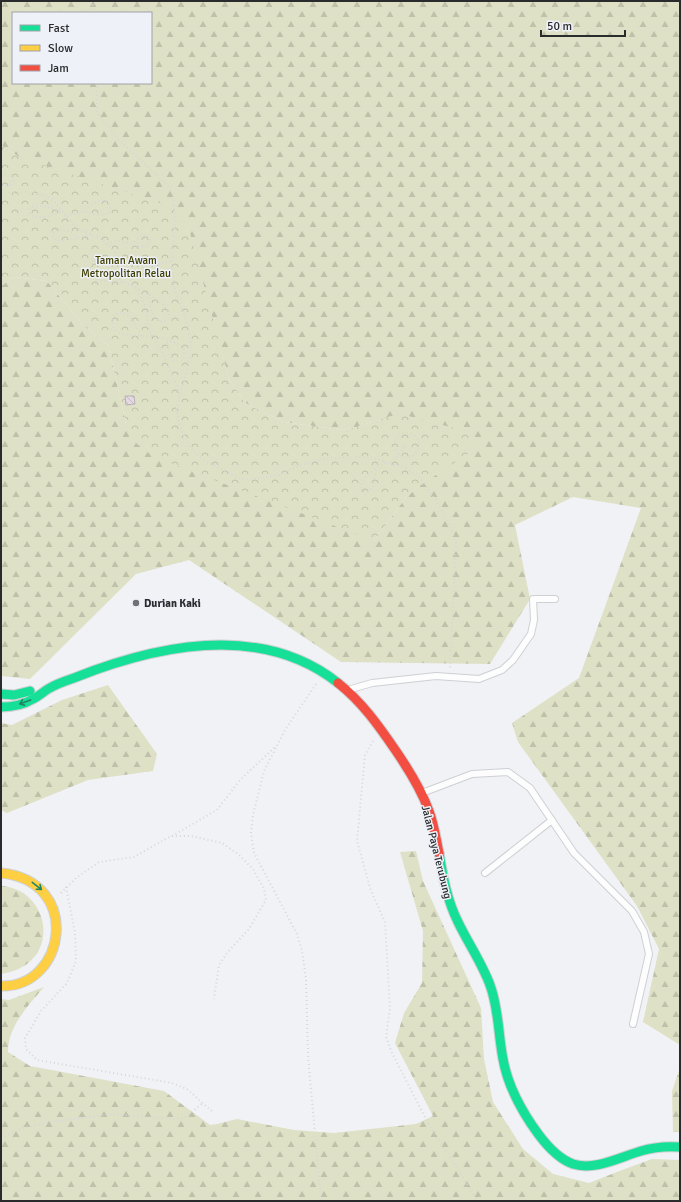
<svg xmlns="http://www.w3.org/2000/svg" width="681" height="1202" font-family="Signika,sans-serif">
<defs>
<pattern id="forest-firs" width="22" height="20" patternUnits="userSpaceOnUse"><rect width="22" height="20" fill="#dee1c5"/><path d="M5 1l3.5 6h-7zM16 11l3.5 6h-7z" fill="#bfc1aa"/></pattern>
<pattern id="park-crowns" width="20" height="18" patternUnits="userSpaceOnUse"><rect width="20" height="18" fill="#dee1c5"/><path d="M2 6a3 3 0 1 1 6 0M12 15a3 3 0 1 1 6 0" fill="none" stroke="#bfc1aa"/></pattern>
<pattern id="building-back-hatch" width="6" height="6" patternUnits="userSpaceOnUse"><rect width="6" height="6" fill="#e6d8e2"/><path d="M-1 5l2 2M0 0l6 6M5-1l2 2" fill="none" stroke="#c5bac2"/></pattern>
</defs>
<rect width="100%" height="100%" fill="#f0f2f6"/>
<g fill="url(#forest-firs)" fill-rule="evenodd">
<path d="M 1,1 L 680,1 L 680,1045 L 643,1022 L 659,949 L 637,906 L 518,742 L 512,723 L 579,678 L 641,508 L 573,497 L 515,525 L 530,599 L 490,664 L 341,662 L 189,560 L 136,574 L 30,679 L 1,676 L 1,286 L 14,277 L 47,281 L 83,325 L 108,345 L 126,423 L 374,541 L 406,497 L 418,487 L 387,417 L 357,427 L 342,430 L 284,422 L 245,403 L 229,379 L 213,321 L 19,157 L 1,145 ZM 13,13 L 151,13 L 151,83 L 13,83 Z"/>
<path d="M 108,685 L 157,754 L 153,771 L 88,780 L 7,813 L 1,810 L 1,723 L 12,725 L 62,700 Z"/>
<path d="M 416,851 L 423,881 L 481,1008 L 484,1059 L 493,1102 L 523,1149 L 553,1174 L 589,1183 L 622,1170 L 652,1159 L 680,1160 L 680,1201 L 1,1201 L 1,999 L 9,1000 L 44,987 C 28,1006 8,1026 8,1052 L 30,1066 L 164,1091 L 210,1125 L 217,1124 L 237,1119 L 294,1130 L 334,1133 L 416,1124 L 433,1116 L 395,1043 L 404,1013 L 422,983 L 423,931 L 400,852 Z"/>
<path d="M 1,886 C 41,888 59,939 27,964 C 19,970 11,972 1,974 Z"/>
<path d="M 680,1068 L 680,1132 L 673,1132 L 672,1091 Z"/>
</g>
<path fill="url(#park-crowns)" d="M 1,145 L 19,157 L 172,207 L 190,233 L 229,379 L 245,403 L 284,422 L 342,430 L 357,427 L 387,417 L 401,414 L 473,433 L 469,453 L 418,487 L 406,497 L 374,541 L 154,457 L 137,444 L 126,423 L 108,345 L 83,325 L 47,281 L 14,277 L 1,286 Z"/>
<path fill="url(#building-back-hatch)" stroke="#b4b3b6" d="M 125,396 L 134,396 L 135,404 L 126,405 Z"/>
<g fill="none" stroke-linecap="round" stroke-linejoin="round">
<g stroke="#ced0d3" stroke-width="8">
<g id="lane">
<path d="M 348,690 L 372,683 L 436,676 L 479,679 L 502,670 L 513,660 L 531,634 L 534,620 L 533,599 L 555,599"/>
<path d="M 422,793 L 472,774 L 508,772 L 530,788 L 574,853 L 632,911 L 644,932 L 649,954 L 633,1024"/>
<path d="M 485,873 L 552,820"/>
</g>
</g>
<g stroke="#ced0d3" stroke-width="11">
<g id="fast">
<path d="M 1,694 L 14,695 L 30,691"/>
<path d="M 1,707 C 12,707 23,705 33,699 C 39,696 43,692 48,689 C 56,684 65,681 74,678 C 157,645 261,622 338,683"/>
<path d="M 439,853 C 443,877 447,900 458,922 C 468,943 482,963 490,985 C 499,1009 498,1034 503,1059 C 508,1087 522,1112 539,1135 C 548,1147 559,1159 573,1164 C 595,1171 620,1157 641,1151 C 654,1147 667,1146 680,1147"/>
</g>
</g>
<g stroke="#ced0d3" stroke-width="11">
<path id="slow" d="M 1,873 C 83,881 66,988 1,986"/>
</g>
<g stroke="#ced0d3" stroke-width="11">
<path id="jam" d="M 338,683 C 362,702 379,726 396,751 C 409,770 421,789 429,811 C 434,824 436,838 439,853"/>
</g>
<g stroke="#d6d7d7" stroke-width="2" stroke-dasharray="1 3" stroke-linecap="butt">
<path d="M 90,1 L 93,6 L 93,13"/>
<path d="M 97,83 L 97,113 L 118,139 L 164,182 L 173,193 L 175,220 L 172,261 L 174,288 L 188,325 L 191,345 L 189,364 L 181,392"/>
<path d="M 1,176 C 5,174 8,175 13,177 C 14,185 8,186 1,186"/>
<path d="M 1,193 L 28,192 L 44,195 L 54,201 L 73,224 L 82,231 L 100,238 L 112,248 L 136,288 L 146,308 L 150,332 L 164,356 L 180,393 L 177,409 L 178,419 L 182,431 L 188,444 L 195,453 L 204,460 L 238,478 L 247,480 L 278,475 L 295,467 L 326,458 L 369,457 L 408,469 L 417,475 L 426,485 L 449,523 L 456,543 L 450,669"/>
<path d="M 60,212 C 50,215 32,224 29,210 C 36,200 54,210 63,212"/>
<path d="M 66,216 C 71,215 77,213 82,212 C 91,211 102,219 110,211 C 110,189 89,207 81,212"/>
<path d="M 78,238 C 71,232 58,223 52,235 C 54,240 57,241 62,241 L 91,235"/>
<path d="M 107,243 C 111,243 116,241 120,241 C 131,242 144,253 151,241 L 149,237 L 142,235 L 132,244"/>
<path d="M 127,272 L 172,261"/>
<path d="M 123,282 C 115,275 106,260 94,261 C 89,266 87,275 95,279 C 103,283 113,280 122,282 C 133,285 170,303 169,315 C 169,318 166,320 164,322 C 150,320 150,305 148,294"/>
<path d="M 141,336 C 136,325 133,315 119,312 C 115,315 112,317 112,322 C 112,340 151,335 162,338 C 170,340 177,343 184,349 C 185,356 183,363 175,362 L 170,355 L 166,339"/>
<circle cx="407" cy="445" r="12"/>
<path d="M 391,463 L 405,447"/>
<path d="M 376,470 L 373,487 L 367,492 L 363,491 C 355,479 379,467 387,461"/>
<path d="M 316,684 L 285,730 L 264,771 L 253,815 L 251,833 L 254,853 L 297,934 L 302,951 L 306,979 L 308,1056 L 321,1201"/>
<path d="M 373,741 L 365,755 L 357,841 L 371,891 L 385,922 L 390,1009 L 386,1037 L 392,1053 L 429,1125 L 478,1201"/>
<path d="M 172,836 L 217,810 L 240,780 L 275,747"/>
<path d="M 66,887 L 75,933 L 76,961 L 67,983 L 41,1011 L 25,1038 L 26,1049 L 37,1060 L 172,1083 L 187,1089 L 214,1113"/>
<path d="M 61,893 L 76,878 L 99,862 L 134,857 L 171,836 L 191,836 L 222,843 L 238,854 L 253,869 L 264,889 L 266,900 L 249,929 L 227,953 L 219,965 L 214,999"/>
<path d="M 1,1138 L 23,1128 L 50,1122 L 111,1114 L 171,1119 L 184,1118 L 203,1103"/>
</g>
<use href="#lane" stroke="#fdfdfe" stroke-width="6"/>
<use href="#fast" stroke="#16e098" stroke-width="9"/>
<use href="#slow" stroke="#ffcf43" stroke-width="9"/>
<use href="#jam" stroke="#f24e42" stroke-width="9"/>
</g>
<defs><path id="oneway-shaft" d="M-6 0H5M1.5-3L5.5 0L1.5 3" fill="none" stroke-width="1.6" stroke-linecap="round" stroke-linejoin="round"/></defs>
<g stroke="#208662">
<use href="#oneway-shaft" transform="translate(25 702) rotate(160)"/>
<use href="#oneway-shaft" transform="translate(37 886) rotate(38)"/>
</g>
<circle fill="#6f7173" stroke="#eef1f8" stroke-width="1.5" cx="136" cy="603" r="4"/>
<g text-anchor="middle" stroke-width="3" stroke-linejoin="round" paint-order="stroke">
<g font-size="11" fill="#3e3e00" stroke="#eef1f8">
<text x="126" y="264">Taman Awam<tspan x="126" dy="13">Metropolitan Relau</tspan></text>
</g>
<g font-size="11" font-weight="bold" fill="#2a2b2d" stroke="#eef1f8" text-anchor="start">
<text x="144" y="607">Durian Kaki</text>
</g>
<g font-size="11" fill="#2a2b2d" stroke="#eef1f8">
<text transform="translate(437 852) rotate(76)" y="4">Jalan Paya Terubung</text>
</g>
</g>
<rect width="681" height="1202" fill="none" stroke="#2a2b2d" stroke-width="4"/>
<rect x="12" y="12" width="140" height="72" fill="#eef1f8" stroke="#a0a2a7"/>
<rect x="20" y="25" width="20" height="6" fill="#16e098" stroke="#a0a2a7"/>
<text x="48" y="32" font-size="12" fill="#2a2b2d">Fast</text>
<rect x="20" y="45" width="20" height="6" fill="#ffcf43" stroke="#a0a2a7"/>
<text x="48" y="52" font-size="12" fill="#2a2b2d">Slow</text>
<rect x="20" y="65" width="20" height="6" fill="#f24e42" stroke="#a0a2a7"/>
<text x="48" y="72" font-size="12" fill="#2a2b2d">Jam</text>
<path d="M541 30v6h84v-6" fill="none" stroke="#2a2b2d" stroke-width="2"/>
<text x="547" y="30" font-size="12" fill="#2a2b2d" stroke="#eef1f8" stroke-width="3" paint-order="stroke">50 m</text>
</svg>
